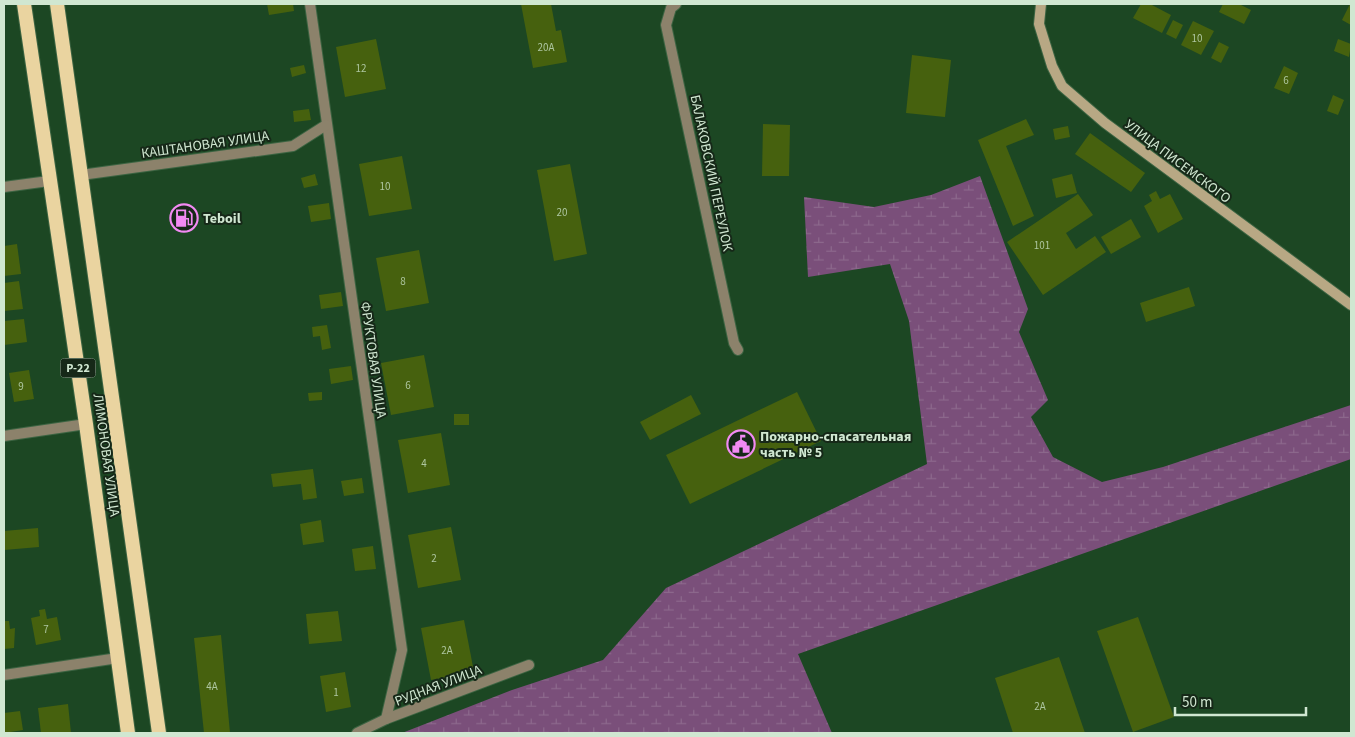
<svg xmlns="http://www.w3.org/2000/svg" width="1355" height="737" font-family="'Source Sans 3',sans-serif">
<defs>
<pattern id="wetland-marsh" width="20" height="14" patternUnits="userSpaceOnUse" patternTransform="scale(1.25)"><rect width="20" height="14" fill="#7a4f7a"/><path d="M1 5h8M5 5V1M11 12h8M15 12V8" fill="none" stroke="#8c688c"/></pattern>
</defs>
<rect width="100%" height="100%" fill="#1c4723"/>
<path fill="url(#wetland-marsh)" d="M 980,176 L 1028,309 L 1019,332 L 1048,400 L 1031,417 L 1053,457 L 1102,482 L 1163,467 L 1351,405 L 1351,459 L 798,654 L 832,733 L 402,733 L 512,690 L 603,660 L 666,588 L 927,464 L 909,321 L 890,264 L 808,277 L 804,197 L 874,207 L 931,195 Z"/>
<g fill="#46610e">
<path d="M 267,4 L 293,4 L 294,11 L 269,15 Z"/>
<path d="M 521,4 L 551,4 L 556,31 L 561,30 L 567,62 L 533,68 Z"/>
<path d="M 1141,4 L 1150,4 L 1171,15 L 1162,33 L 1133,18 Z"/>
<path d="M 1223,4 L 1239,4 L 1251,10 L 1244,24 L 1219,12 Z"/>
<path d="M 1350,4 L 1351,4 L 1351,25 L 1342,20 Z"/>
<path d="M 1173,20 L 1183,25 L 1176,39 L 1166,34 Z"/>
<path d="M 1193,21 L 1214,31 L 1201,55 L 1181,45 Z"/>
<path d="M 376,39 L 386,89 L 345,97 L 336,47 Z"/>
<path d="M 1338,39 L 1351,44 L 1349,57 L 1334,51 Z"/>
<path d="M 1219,42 L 1229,47 L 1221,63 L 1211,58 Z"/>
<path d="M 912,55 L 951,60 L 945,117 L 906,113 Z"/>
<path d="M 304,65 L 306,73 L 292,77 L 290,68 Z"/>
<path d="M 1284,66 L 1298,73 L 1289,94 L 1274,88 Z"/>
<path d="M 1333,95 L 1344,100 L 1338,115 L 1327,111 Z"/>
<path d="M 309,109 L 311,120 L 294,122 L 293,111 Z"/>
<path d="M 1026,119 L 1034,135 L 1006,146 L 1034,216 L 1013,226 L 978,140 Z"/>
<path d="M 763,124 L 790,125 L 789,176 L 762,176 Z"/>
<path d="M 1068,126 L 1070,137 L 1055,140 L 1053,129 Z"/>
<path d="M 1090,133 L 1145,173 L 1131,192 L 1075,154 Z"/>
<path d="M 402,156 L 412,209 L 369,216 L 359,164 Z"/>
<path d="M 570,164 L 587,254 L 554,261 L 537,170 Z"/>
<path d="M 315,174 L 318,185 L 304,188 L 301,178 Z"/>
<path d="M 1072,174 L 1077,193 L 1056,198 L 1052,179 Z"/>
<path d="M 1156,191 L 1160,199 L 1170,194 L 1183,219 L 1158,233 L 1144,206 L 1152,201 L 1149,195 Z"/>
<path d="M 1078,194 L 1093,215 L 1066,233 L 1076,249 L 1095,236 L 1106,252 L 1043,295 L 1007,242 Z"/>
<path d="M 329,203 L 331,219 L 311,222 L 308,206 Z"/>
<path d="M 1131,219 L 1141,237 L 1111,254 L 1101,237 Z"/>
<path d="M 17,244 L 21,274 L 4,276 L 4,246 Z"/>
<path d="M 419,250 L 429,303 L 386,311 L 376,258 Z"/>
<path d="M 19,281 L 23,309 L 4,311 L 4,283 Z"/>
<path d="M 1189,287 L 1195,306 L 1146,322 L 1140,303 Z"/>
<path d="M 341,292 L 343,306 L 321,309 L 319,295 Z"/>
<path d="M 24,319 L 27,342 L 4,345 L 4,321 Z"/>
<path d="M 327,325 L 331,348 L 322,350 L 320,336 L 313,337 L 312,327 Z"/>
<path d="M 424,355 L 434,407 L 391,415 L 381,363 Z"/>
<path d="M 351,366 L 353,380 L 331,384 L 329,369 Z"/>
<path d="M 29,370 L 34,399 L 14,402 L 9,373 Z"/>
<path d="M 322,392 L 322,400 L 309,401 L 308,393 Z"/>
<path d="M 797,392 L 821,441 L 690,504 L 666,455 Z"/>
<path d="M 691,395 L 701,414 L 650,440 L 640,422 Z"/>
<rect x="454" y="414" width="15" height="11"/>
<path d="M 441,433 L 450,485 L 408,493 L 398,440 Z"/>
<path d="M 313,469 L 317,498 L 303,500 L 301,484 L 273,487 L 271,474 Z"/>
<path d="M 362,478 L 364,493 L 344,496 L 341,481 Z"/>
<path d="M 321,520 L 324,542 L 303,545 L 300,524 Z"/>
<path d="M 451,527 L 461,580 L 418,588 L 408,535 Z"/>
<path d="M 38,528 L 39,547 L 4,550 L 4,531 Z"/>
<path d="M 373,546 L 376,569 L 355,571 L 352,549 Z"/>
<path d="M 45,609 L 47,619 L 57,617 L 61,640 L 36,645 L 31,618 L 40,616 L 39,610 Z"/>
<path d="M 338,611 L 342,641 L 309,644 L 306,614 Z"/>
<path d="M 1138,617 L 1174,717 L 1133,732 L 1097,631 Z"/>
<path d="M 464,620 L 474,672 L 431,680 L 421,628 Z"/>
<path d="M 4,621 L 9,621 L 10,629 L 15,628 L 14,648 L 4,649 Z"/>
<path d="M 221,635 L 230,733 L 204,733 L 194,638 Z"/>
<path d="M 1059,657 L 1085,733 L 1013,733 L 995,678 Z"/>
<path d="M 345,672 L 351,707 L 326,712 L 320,676 Z"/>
<path d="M 68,704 L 71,733 L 41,733 L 38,708 Z"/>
<path d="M 20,711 L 23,730 L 4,733 L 4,713 Z"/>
</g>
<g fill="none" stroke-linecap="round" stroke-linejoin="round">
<g stroke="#3c6442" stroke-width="12">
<g id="minor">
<path d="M 310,4 L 402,650 L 386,719"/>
<path d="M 676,4 L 671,8 L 666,25 L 734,343 L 738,350"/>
<path d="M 81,175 L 293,146 L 326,125"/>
<path d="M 4,187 L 49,181"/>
<path d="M 4,436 L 86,424"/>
<path d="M 4,675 L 118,658"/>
<path d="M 357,733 L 386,719 L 529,665"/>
</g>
</g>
<g stroke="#3c6442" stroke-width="12">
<path id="secondary" d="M 1041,4 L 1039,24 L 1052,66 L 1062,86 L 1105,123 L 1351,305"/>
</g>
<g stroke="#3c6442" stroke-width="16">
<g id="trunk">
<path d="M 24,4 L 86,424 L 128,733"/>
<path d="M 57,4 L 159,733"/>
</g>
</g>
<use href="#minor" stroke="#8c826b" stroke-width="10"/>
<use href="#secondary" stroke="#b8a884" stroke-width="10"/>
<use href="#trunk" stroke="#ead4a0" stroke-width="14"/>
</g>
<defs>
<g id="fuel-ring" transform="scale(1.4375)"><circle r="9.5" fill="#162818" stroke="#f28af3" stroke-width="1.5"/><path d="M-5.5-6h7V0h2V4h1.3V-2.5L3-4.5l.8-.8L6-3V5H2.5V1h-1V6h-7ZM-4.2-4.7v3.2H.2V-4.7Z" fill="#f28af3"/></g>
<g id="civic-ring" transform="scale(1.4375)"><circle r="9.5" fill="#162818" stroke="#f28af3" stroke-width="1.5"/><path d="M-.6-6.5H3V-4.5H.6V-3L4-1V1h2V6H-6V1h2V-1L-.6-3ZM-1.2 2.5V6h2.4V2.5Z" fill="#f28af3"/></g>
</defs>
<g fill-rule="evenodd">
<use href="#fuel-ring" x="184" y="218"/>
<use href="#civic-ring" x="741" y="444"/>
</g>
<g text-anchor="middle" stroke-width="4" stroke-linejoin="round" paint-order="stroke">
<g font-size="11" fill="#aec6a0">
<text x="1197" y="42">10</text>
<text x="546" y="51">20А</text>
<text x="361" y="72">12</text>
<text x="1286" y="84">6</text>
<text x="385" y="190">10</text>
<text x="562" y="216">20</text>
<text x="1042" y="249">101</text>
<text x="403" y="285">8</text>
<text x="408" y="389">6</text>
<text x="21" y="390">9</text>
<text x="424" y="467">4</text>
<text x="434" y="562">2</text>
<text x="46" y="633">7</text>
<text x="447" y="654">2А</text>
<text x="212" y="690">4А</text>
<text x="336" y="696">1</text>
<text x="1040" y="710">2А</text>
</g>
<rect fill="#162818" stroke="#98ae9a" stroke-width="1" x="60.5" y="358.5" width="35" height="19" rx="4"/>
<g font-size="12" font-weight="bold" fill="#d0e7d1">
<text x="78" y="372">Р-22</text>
</g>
<g font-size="14" fill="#d0e7d1" stroke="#162818">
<text transform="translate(205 144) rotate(-8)" y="5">КАШТАНОВАЯ УЛИЦА</text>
<text transform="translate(1178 161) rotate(37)" y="5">УЛИЦА ПИСЕМСКОГО</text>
<text transform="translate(712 173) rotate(78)" y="5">БАЛАКОВСКИЙ ПЕРЕУЛОК</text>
<text transform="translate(374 360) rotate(82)" y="5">ФРУКТОВАЯ УЛИЦА</text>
<text transform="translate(107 455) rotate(82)" y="5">ЛИМОНОВАЯ УЛИЦА</text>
<text transform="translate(438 685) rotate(-21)" y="5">РУДНАЯ УЛИЦА</text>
</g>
<g font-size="14" font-weight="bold" fill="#d0e7d1" stroke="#162818" text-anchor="start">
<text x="203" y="223">Teboil</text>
<text x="760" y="441">Пожарно-спасательная<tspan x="760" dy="16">часть № 5</tspan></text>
</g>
</g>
<rect width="1355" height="737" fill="none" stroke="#d0e7d1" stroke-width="10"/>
<path d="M1175 707v8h131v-8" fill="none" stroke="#d0e7d1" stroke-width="2.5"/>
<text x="1182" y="707" font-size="15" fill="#d0e7d1" stroke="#162818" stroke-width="4" paint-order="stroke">50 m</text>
</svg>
